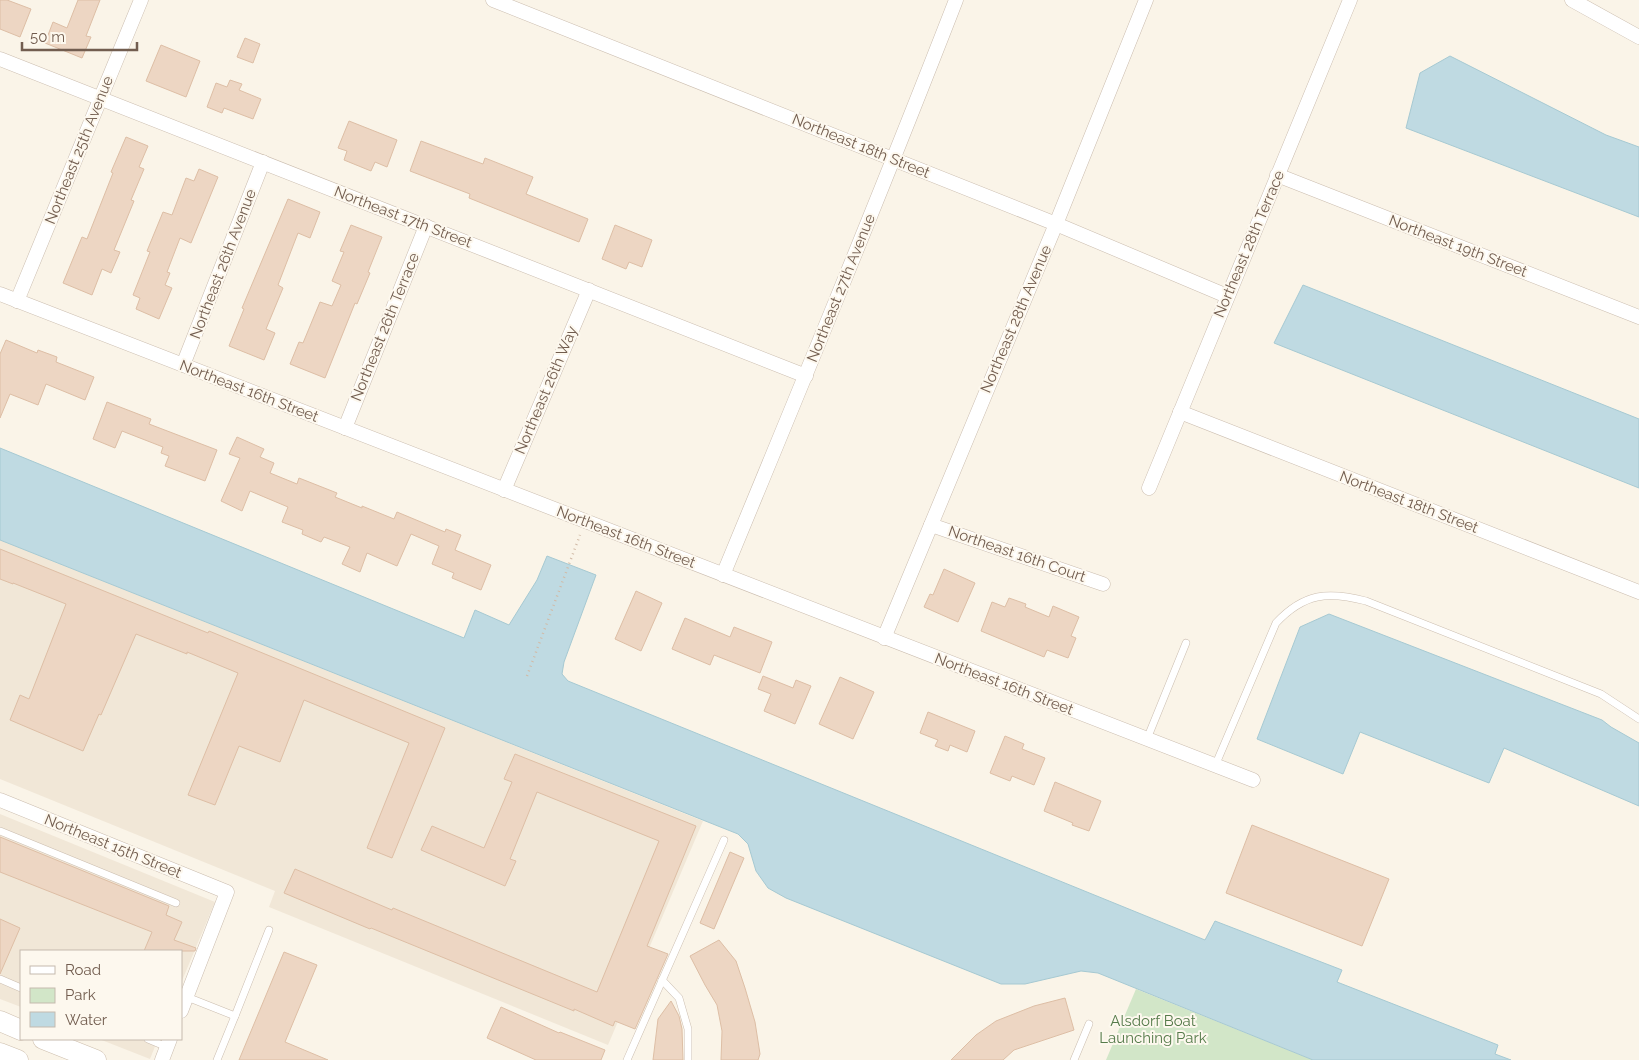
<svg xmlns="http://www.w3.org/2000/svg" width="1639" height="1060" font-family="Raleway,sans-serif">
<rect width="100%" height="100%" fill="#faf4e8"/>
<g fill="#f1e7d7">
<path d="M 0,540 L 703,821 L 608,1045 L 269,907 L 275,891 L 0,779 Z"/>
<path d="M 0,814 L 215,902 L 181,983 L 181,951 L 21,951 L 21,1007 L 0,999 Z"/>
<path d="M 99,1039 L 158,1039 L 150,1059 Z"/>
</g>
<path fill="#d2e6c8" d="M 1136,989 L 1313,1060 L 1106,1060 Z"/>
<g fill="#bfdae2" stroke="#a6c9d2">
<path d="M 1450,56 L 1606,135 L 1639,147 L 1639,217 L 1406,128 L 1420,73 Z"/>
<path d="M 1303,285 L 1639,419 L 1639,488 L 1274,343 Z"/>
<path d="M 0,448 L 464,638 L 475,610 L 509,625 L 537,580 L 547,556 L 596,575 L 564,662 L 562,674 L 568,681 L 1205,940 L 1215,921 L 1342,970 L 1337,982 L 1498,1045 L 1495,1054 L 1511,1060 L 1313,1060 L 1098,973 L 1081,971 L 1025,984 L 1001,984 L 786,898 L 768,888 L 756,871 L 748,844 L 738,834 L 0,540 Z"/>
<path d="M 1329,614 L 1602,720 L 1611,727 L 1639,743 L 1639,806 L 1504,748 L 1489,783 L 1360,732 L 1343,774 L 1257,739 L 1300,627 Z"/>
</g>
<g fill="#edd6c3" stroke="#ddbea5">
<path d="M 0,0 L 7,0 L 31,9 L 20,37 L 0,29 Z"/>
<path d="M 78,0 L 100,0 L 86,36 L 91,37 L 82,58 L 45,43 L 53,22 L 67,28 Z"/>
<path d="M 245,38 L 260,44 L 253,63 L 237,57 Z"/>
<path d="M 161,45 L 200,61 L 186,97 L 146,81 Z"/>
<path d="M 230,80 L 242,84 L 239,90 L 261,99 L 253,119 L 224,108 L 222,113 L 207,107 L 216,83 L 227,87 Z"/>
<path d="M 349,121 L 397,140 L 387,167 L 375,162 L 371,171 L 344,160 L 347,151 L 338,148 Z"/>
<path d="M 126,137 L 148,146 L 139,167 L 144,169 L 131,200 L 134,201 L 114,250 L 120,252 L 111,273 L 102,269 L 92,295 L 63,283 L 82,237 L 87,239 L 113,173 L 111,172 Z"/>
<path d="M 421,141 L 483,164 L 485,158 L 533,177 L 526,194 L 588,219 L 579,242 L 469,198 L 470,194 L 410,171 Z"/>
<path d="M 199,169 L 218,177 L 191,243 L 180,238 L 167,272 L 170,273 L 165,285 L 172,288 L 159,319 L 136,309 L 140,298 L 133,295 L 150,252 L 147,251 L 163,212 L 172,215 L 186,178 L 194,181 Z"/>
<path d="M 288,199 L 320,212 L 310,238 L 298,233 L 278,285 L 283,288 L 266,329 L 275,333 L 264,360 L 229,346 L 244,309 L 242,308 Z"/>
<path d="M 351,225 L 382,237 L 368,272 L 370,273 L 357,304 L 355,303 L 325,378 L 290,364 L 299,342 L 303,343 L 320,302 L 332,306 L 341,285 L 332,281 L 344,252 L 340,251 Z"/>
<path d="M 615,225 L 652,240 L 642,267 L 629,262 L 626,269 L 602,259 Z"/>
<path d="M 6,340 L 37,353 L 38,350 L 57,357 L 56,362 L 94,377 L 85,400 L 46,384 L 38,405 L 10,394 L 0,418 L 0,354 Z"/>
<path d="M 107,402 L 151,419 L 149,424 L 217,450 L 205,481 L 165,466 L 169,456 L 161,453 L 163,447 L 122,431 L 115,448 L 93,439 Z"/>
<path d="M 237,437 L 264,449 L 260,457 L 274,463 L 270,473 L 297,484 L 299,478 L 337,493 L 335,497 L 362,508 L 362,506 L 394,519 L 397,512 L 445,532 L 446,529 L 461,535 L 455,550 L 491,565 L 481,590 L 452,578 L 454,573 L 432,564 L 439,546 L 411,534 L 397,566 L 367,553 L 360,572 L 342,564 L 350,547 L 324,537 L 321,542 L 302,534 L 303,530 L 282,522 L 288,507 L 250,491 L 242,511 L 221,501 L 240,458 L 229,454 Z"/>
<path d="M 0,549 L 208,633 L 209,631 L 445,728 L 392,858 L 367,848 L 409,743 L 304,700 L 280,762 L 239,746 L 215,805 L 188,795 L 238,673 L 187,652 L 187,654 L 136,634 L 101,715 L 99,714 L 83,751 L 10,720 L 20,695 L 29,699 L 66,604 L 13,583 L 13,584 L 0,579 Z"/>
<path d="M 944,569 L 975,583 L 958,622 L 924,607 L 930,594 L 933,595 Z"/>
<path d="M 636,591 L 662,603 L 641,651 L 615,639 Z"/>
<path d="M 1009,598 L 1026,604 L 1025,607 L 1049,617 L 1053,606 L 1079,617 L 1071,636 L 1076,638 L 1068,658 L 1047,650 L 1044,657 L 981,631 L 992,602 L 1005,607 Z"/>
<path d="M 685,618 L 730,637 L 734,627 L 772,642 L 760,673 L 714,655 L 710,665 L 672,649 Z"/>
<path d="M 763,676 L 793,688 L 796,680 L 811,686 L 795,724 L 764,711 L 771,694 L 758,689 Z"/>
<path d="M 840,677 L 874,692 L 853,739 L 819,724 Z"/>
<path d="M 928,712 L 975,731 L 967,752 L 950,745 L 948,751 L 935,746 L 938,740 L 920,733 Z"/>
<path d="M 1005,736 L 1024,744 L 1022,749 L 1045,758 L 1034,785 L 1012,776 L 1010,781 L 990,773 Z"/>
<path d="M 515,754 L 696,826 L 647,946 L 668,954 L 635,1029 L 615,1021 L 613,1026 L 574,1009 L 574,1011 L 371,928 L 370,929 L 284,893 L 295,869 L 392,910 L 393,908 L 597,992 L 659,841 L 537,792 L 510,859 L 516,861 L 505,886 L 421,850 L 432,826 L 484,848 L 512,782 L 504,779 Z"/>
<path d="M 1055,782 L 1101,801 L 1089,831 L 1072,825 L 1073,823 L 1044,811 Z"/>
<path d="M 1252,825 L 1389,879 L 1362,946 L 1226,893 Z"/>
<path d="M 0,837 L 169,906 L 166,915 L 182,922 L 174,940 L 196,948 L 195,951 L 144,951 L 152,932 L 0,872 Z"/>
<path d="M 730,852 L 744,858 L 714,929 L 700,923 Z"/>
<path d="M 0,919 L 20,928 L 0,974 Z"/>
<path d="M 719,940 L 736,961 L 745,988 L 755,1022 L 760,1054 L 758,1060 L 721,1060 L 722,1031 L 717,1005 L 705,985 L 690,956 Z"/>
<path d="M 284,952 L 317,965 L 285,1042 L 328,1060 L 239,1060 Z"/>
<path d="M 1065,998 L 1074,1030 L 1014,1050 L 1003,1060 L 951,1060 L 976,1035 L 996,1021 L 1034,1006 Z"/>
<path d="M 671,1001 L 679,1016 L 682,1029 L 683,1060 L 653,1060 L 658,1019 Z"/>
<path d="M 501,1007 L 559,1033 L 560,1032 L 605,1050 L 601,1060 L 536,1060 L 487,1038 Z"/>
</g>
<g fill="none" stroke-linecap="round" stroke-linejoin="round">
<g stroke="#cbbdaf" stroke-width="8">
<g id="service">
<path d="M 1147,739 L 1186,643"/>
<path d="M 1215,766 L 1276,623 C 1304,593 1328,591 1366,601 L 1601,694 L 1639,719"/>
<path d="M 0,831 L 176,903"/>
<path d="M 0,979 L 21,988"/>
<path d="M 662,980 L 679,998 L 688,1029 L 688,1060"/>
<path d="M 187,997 L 235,1016 L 269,930"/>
<path d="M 148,1039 L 167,1047"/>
<path d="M 217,1060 L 235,1016"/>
<path d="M 627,1060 L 724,840"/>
<path d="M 1074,1060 L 1089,1024"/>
</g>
</g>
<g stroke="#cbbdaf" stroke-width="15">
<g id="minor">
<path d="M 493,0 L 1056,224 L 1227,296"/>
<path d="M 1572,0 L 1639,37"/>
<path d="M 0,59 L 806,376"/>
<path d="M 1277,175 L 1639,317"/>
<path d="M 0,294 L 1253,780"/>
<path d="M 17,301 L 141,0"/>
<path d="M 183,365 L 263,162"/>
<path d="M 1180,412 L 1639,592"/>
<path d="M 345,428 L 426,226"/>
<path d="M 1149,488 L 1350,0"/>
<path d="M 504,490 L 589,290"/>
<path d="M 931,525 L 1103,584"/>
<path d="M 723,575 C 802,384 881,193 956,0"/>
<path d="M 884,638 L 1056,224 L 1146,0"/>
<path d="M 0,800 L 227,892 L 181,1011"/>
<path d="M 162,1060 L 170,1039"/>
</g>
</g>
<g stroke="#cdbead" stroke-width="21">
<g id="secondary">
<path d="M 0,1021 L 21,1030"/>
<path d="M 43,1039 L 96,1060"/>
<path d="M 0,1053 L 18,1060"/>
</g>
</g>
<path stroke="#d1baa6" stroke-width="2.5" stroke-dasharray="1 4" stroke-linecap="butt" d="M 527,676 L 580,535"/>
<use href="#service" stroke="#fff" stroke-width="7"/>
<use href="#minor" stroke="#fff" stroke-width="14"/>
<use href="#secondary" stroke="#fff" stroke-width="20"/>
</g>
<g text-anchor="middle" stroke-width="4" stroke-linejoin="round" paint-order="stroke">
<g font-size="15" fill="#725d4f" stroke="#fdf8ee">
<text transform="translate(861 146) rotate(22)" y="5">Northeast 18th Street</text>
<text transform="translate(79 150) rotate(-68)" y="5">Northeast 25th Avenue</text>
<text transform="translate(403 217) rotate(21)" y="5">Northeast 17th Street</text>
<text transform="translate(1249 244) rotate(-67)" y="5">Northeast 28th Terrace</text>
<text transform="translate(1458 246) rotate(21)" y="5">Northeast 19th Street</text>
<text transform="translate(223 264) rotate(-69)" y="5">Northeast 26th Avenue</text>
<text transform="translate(841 288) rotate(-68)" y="5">Northeast 27th Avenue</text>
<text transform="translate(1016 319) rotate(-67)" y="5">Northeast 28th Avenue</text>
<text transform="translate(385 327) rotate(-68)" y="5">Northeast 26th Terrace</text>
<text transform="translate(546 390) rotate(-67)" y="5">Northeast 26th Way</text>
<text transform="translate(249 391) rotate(21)" y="5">Northeast 16th Street</text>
<text transform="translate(1409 502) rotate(21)" y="5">Northeast 18th Street</text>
<text transform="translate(626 537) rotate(21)" y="5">Northeast 16th Street</text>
<text transform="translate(1017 554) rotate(19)" y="5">Northeast 16th Court</text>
<text transform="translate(1004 684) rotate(21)" y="5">Northeast 16th Street</text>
<text transform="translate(113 846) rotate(22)" y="5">Northeast 15th Street</text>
</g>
<g font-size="15" fill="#567b4b" stroke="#fdf8ee">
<text x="1153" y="1026">Alsdorf Boat<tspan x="1153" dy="17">Launching Park</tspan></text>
</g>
</g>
<rect x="20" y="950" width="162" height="90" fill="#fdf8ee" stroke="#c5baae"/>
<rect x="30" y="966" width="25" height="8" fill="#ffffff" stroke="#c5baae"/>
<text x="65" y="975" font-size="15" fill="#725d4f">Road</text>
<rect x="30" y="988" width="25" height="15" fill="#d2e6c8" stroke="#c5baae"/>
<text x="65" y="1000" font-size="15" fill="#725d4f">Park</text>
<rect x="30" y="1012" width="25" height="15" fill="#bfdae2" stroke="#c5baae"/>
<text x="65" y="1025" font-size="15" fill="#725d4f">Water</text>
<path d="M22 42v8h115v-8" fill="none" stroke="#725d4f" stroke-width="2.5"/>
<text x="30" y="42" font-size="15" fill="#725d4f" stroke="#fdf8ee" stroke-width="4" paint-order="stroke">50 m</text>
</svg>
